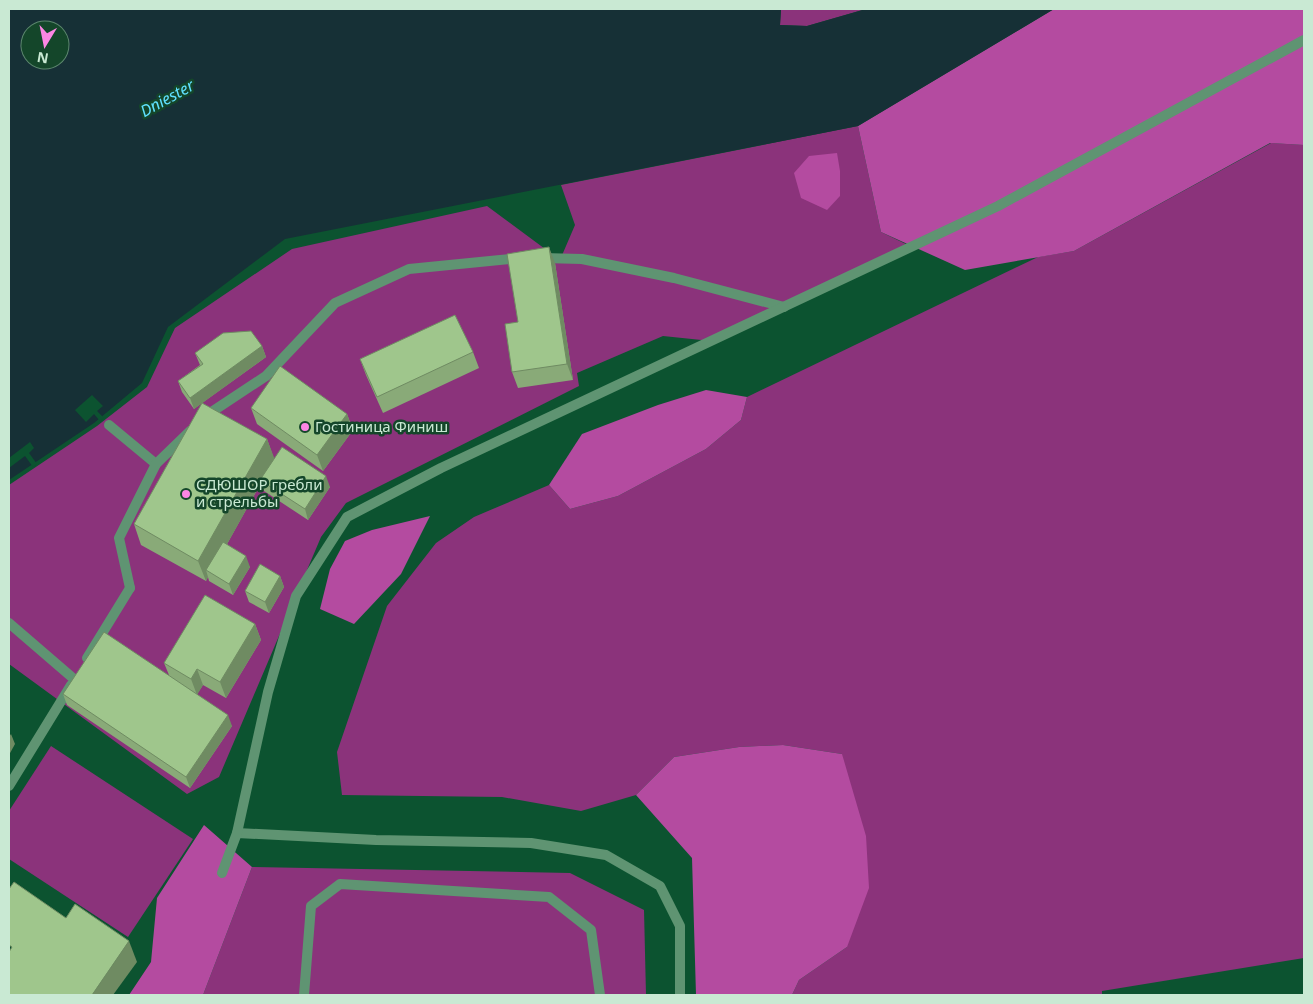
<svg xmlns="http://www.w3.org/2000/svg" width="1313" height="1004" font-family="'Noto Sans',sans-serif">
<rect width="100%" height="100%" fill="#0c5330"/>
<g fill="#8b337b">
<path d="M 781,9 L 866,9 L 807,26 L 780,25 Z"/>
<path d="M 858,126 L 881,232 L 912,247 L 711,341 L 663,336 L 577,373 L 579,386 L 346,503 L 321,537 L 219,777 L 187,794 L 9,664 L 9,485 L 97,426 L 147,387 L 175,328 L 292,249 L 487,206 L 560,260 L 575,225 L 561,185 Z"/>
<path d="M 1271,143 L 1304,145 L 1304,958 L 1102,991 L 1102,995 L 792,995 L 799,980 L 847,947 L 842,754 L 783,745 L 739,747 L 674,757 L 636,795 L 581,811 L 502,797 L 342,795 L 337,752 L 387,606 L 436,543 L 474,517 L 549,485 L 570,509 L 618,496 L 706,449 L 741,420 L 747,397 L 1038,257 L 1074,251 Z"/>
<path d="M 51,746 L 193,839 L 128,937 L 9,859 L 9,811 Z"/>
<path d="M 252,867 L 570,873 L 644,910 L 646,995 L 203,995 Z"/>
</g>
<g fill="#b44ba0">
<path d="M 1054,9 L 1304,9 L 1304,145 L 1270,143 L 1074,251 L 965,270 L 881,232 L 858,126 Z"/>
<path d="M 837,153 L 840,171 L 840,196 L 827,210 L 801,198 L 794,173 L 809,156 Z"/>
<path d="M 706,390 L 747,397 L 741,420 L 706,449 L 618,496 L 570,509 L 549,485 L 582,434 L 658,405 Z"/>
<path d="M 430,516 L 401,574 L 354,624 L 320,609 L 330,569 L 345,541 L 372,530 Z"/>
<path d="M 783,745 L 842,754 L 866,836 L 869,888 L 847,947 L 799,980 L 792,995 L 696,995 L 692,858 L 636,795 L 674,757 L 739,747 Z"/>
<path d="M 204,825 L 252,867 L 203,995 L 129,995 L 151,962 L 157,898 Z"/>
</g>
<path fill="#163036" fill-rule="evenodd" d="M 9,9 L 781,9 L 780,25 L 807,26 L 866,9 L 1054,9 L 858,126 L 285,239 L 168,327 L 142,383 L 94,423 L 9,480 ZM 30,30 L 60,30 L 60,60 L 30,60 Z"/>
<g fill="#0c5330">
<path d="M 92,395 L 103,406 L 97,411 L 104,418 L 100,421 L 94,414 L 86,422 L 75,410 Z"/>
<path d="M 30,442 L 34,448 L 29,453 L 37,464 L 33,467 L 25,456 L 9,468 L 9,458 Z"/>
</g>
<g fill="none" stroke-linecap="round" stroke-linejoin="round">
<g stroke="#5f9472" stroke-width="10">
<path d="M 542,258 L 582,259 L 674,278 L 784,307"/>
<path d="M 204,417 L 266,376 L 335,303 L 409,269 L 520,258"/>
<path d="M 109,425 L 156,464"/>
<path d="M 130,588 L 119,538 L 156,464 L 190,431"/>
<path d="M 9,623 L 74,679"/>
<path d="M 237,833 L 376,840 L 531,843 L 606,855 L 660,886 L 680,926 L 680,995"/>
<path d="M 222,873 L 237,833 L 268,692 L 296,596 L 347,517 L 441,468 L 998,206 L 1304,40"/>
<path d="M 304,995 L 311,906 L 340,884 L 549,897 L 591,930 L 600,995"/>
</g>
<g stroke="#5f9472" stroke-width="10">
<path d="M 87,658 L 130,588"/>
<path d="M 9,786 L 71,685"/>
</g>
</g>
<g fill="#89aa78">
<path d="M 555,263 L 573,380 L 518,388 L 512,372 L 518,322 Z"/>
<path d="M 262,346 L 266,357 L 202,403 L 267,439 L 274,459 L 330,487 L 308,520 L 264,491 L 261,483 L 227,544 L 250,567 L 233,595 L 209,581 L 208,577 L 206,581 L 141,545 L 134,524 L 202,403 L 194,409 L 182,392 L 178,381 L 200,365 L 195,353 Z"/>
<path d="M 473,352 L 479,368 L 383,413 L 366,375 L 360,359 Z"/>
<path d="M 251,408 L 347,414 L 353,430 L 323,471 L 257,424 Z"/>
<path d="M 280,576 L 284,587 L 269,613 L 249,602 L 245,591 Z"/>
<path d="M 255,624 L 261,640 L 226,698 L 203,685 L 197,694 L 232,726 L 190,788 L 67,705 L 63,694 L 169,675 L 164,663 Z"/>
</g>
<g fill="#6f8b62">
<path d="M 549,247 L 555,263 L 573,380 L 567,364 Z"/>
<path d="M 262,346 L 266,357 L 194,409 L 190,398 Z"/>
<path d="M 347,414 L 353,430 L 323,471 L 317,455 Z"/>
<path d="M 267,439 L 275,460 L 260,480 L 261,483 L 211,573 L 206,570 L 208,577 L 206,581 L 198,561 Z"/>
<path d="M 326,476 L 330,487 L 308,520 L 305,509 Z"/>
<path d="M 246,556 L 250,567 L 233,595 L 229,584 Z"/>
<path d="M 280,576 L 284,587 L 269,613 L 265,602 Z"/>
<path d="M 255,624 L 261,640 L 226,698 L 220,682 Z"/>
<path d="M 197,669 L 203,685 L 197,695 L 191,679 Z"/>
<path d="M 228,715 L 232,726 L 190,788 L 186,777 Z"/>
<path d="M 11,734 L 15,744 L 9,755 L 9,737 Z"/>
<path d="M 129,941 L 137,962 L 113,995 L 92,995 Z"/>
</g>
<g fill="#9fc68c" stroke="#6f8b62">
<path d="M 549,247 L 567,364 L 512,372 L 505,324 L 518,322 L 507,254 Z"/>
<path d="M 455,315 L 473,352 L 377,397 L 360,359 Z"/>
<path d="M 251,331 L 262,346 L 190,398 L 178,381 L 203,364 L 195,353 L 223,333 Z"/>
<path d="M 280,366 L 347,414 L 317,455 L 251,408 Z"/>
<path d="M 202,403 L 267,439 L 198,561 L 134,524 Z"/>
<path d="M 282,447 L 326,476 L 305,509 L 260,480 Z"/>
<path d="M 223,542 L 246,556 L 229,584 L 206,570 Z"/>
<path d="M 260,564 L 280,576 L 265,602 L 245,591 Z"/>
<path d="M 205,595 L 255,624 L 220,682 L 197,669 L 191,679 L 164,663 Z"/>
<path d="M 104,632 L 228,715 L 186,777 L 63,694 Z"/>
<path d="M 14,882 L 66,918 L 75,904 L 129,941 L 92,995 L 9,995 L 9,952 L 12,947 L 9,945 L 9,889 Z"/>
</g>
<g fill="#fc86e4" stroke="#14462a" stroke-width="2">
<circle cx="305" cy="427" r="5"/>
<circle cx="186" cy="494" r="5"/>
</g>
<g text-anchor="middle" stroke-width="5" stroke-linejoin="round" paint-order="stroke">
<g font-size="15" fill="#c9e9d3" stroke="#14462a" text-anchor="start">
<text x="315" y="432">Гостиница Финиш</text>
<text x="196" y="490">СДЮШОР гребли<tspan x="196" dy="17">и стрельбы</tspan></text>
</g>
<g font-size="16" font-style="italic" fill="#60e1ff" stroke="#14462a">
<text transform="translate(167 98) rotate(-29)" y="6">Dniester</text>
</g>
</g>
<rect width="1313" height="1004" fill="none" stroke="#c9e9d3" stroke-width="20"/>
<g transform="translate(45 45) rotate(190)"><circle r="24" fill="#14462a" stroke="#5c876e"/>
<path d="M0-4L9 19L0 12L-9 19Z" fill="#fc86e4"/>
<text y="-8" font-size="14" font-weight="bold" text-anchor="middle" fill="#c9e9d3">N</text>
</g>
</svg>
